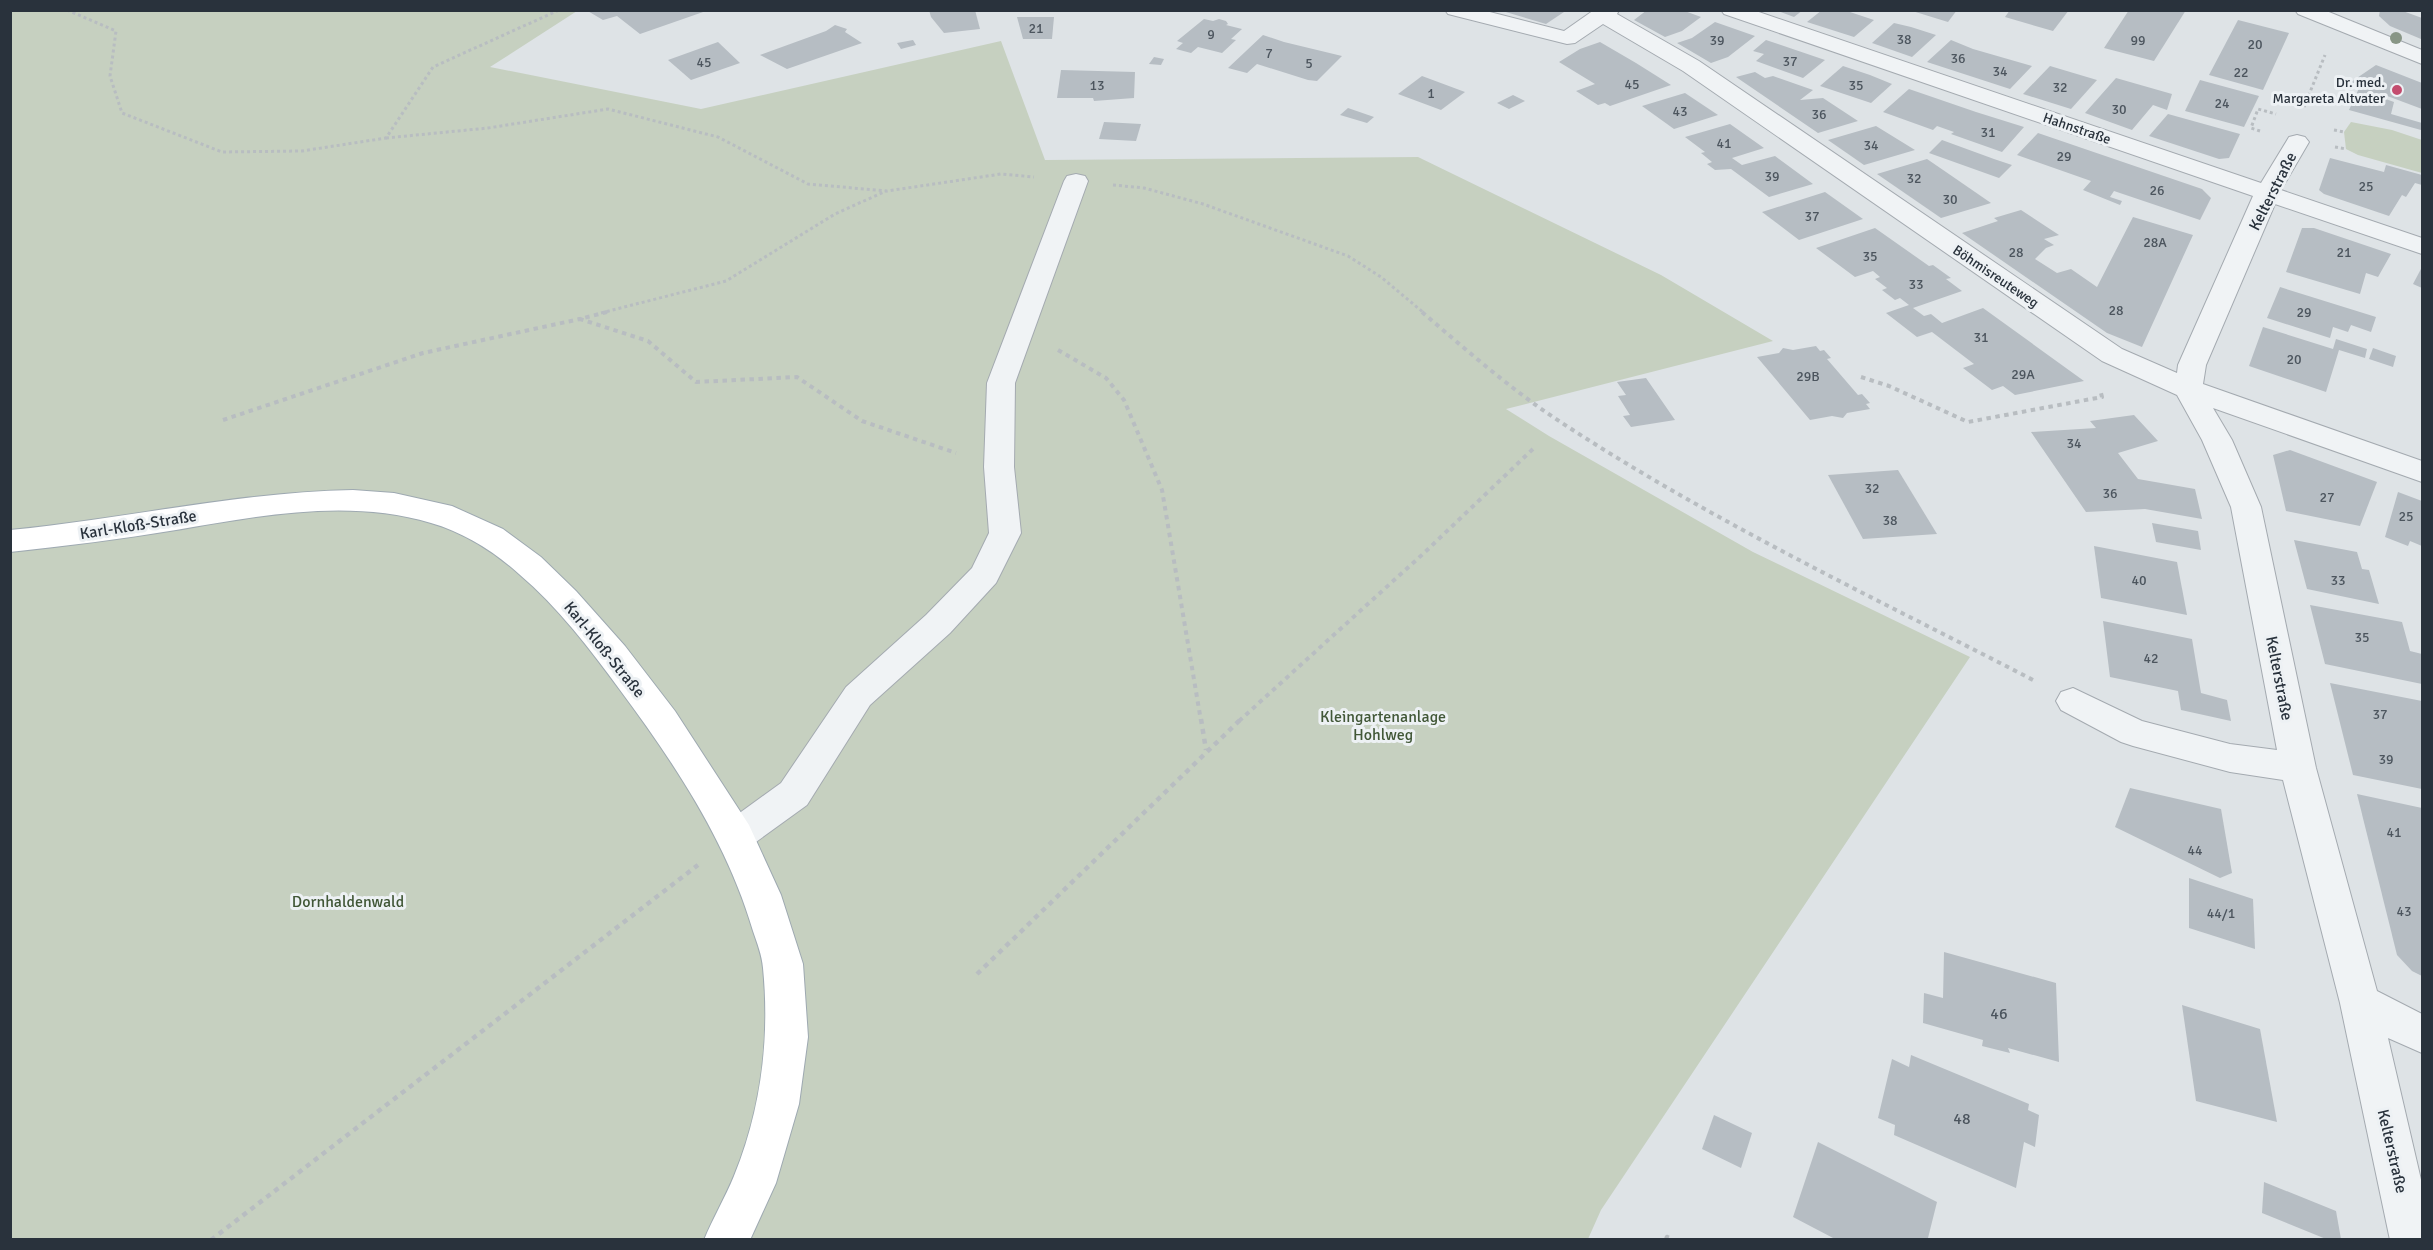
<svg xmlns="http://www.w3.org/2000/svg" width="2433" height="1250" font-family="Signika,sans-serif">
<rect width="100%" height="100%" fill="#dee3e6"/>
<g fill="#c6d0c0">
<path d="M 10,11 L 577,11 L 490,67 L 701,109 L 1001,41 L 1045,160 L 1418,157 L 1661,275 L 1773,341 L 1506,409 L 1549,436 L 1753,552 L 1970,657 L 1601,1210 L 1588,1239 L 11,1239 Z"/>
<path d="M 2351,122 L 2392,130 L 2422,140 L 2422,173 L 2358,155 L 2346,149 L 2344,132 Z"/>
</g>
<g fill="#b6bdc3">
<path d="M 586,10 L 706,10 L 706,11 L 640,34 L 617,16 L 603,20 Z"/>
<path d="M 929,10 L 975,10 L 980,29 L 944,33 L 931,17 Z"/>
<path d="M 1499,10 L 1567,10 L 1546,24 Z"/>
<path d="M 1647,10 L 1682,10 L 1701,17 L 1682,31 L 1665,37 L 1634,20 Z"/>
<path d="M 1775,10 L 1803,10 L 1794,17 Z"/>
<path d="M 1822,10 L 1844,10 L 1874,20 L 1854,37 L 1807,22 Z"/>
<path d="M 1909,10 L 1957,10 L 1948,22 Z"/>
<path d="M 2010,10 L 2069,10 L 2053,31 L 2005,17 Z"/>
<path d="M 2129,10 L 2186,10 L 2154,61 L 2104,48 Z"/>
<path d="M 2380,10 L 2400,10 L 2422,18 L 2422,37 L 2421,39 L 2390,26 L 2379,16 Z"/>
<path d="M 1017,17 L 1054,17 L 1052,39 L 1023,39 Z"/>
<path d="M 1204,19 L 1213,21 L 1219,19 L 1226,21 L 1228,24 L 1226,25 L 1242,29 L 1231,39 L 1236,40 L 1222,53 L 1198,47 L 1191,53 L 1176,49 L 1183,43 L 1177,41 Z"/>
<path d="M 2238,20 L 2289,33 L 2263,90 L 2209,75 Z"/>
<path d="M 1715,22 L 1755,36 L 1728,57 L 1711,63 L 1677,43 L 1692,38 Z"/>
<path d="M 1894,23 L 1911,27 L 1936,35 L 1912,57 L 1872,43 Z"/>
<path d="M 835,25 L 847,29 L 845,32 L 862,43 L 787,69 L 760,55 L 826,31 Z"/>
<path d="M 1263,35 L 1284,42 L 1342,56 L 1317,81 L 1308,80 L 1257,64 L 1247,73 L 1228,68 Z"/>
<path d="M 913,40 L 916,45 L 901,49 L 897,43 Z"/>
<path d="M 1766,40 L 1778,44 L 1825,60 L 1803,78 L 1756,61 L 1764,54 L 1753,51 Z"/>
<path d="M 1951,40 L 1973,49 L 2032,66 L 2010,89 L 1927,62 Z"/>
<path d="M 718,42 L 740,63 L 691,80 L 668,60 Z"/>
<path d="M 1600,42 L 1636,63 L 1671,85 L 1610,106 L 1605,103 L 1598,105 L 1576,91 L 1595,84 L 1559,62 L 1580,49 Z"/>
<path d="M 1154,57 L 1164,59 L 1161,65 L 1149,64 Z"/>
<path d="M 2376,65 L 2422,83 L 2422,109 L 2382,94 L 2380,97 L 2394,102 L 2391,114 L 2422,123 L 2421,130 L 2349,110 L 2360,86 L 2351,82 Z"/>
<path d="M 1843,66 L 1870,75 L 1892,84 L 1871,103 L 1820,86 Z"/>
<path d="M 2050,66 L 2097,80 L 2071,109 L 2023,94 Z"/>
<path d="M 1061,70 L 1135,72 L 1134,98 L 1094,101 L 1093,98 L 1057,98 Z"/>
<path d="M 1755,72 L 1765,78 L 1773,76 L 1813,90 L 1800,100 L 1823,98 L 1858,121 L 1818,133 L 1736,77 Z"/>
<path d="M 1422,76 L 1465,92 L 1441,110 L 1398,94 Z"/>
<path d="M 2116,78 L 2172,94 L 2167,110 L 2153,105 L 2132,130 L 2085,113 Z"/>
<path d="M 2200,80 L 2259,96 L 2244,127 L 2185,111 Z"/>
<path d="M 1909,89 L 1976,112 L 2024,127 L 2002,152 L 1951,134 L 1954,132 L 1937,126 L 1933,130 L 1883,112 Z"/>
<path d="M 1685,93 L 1718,115 L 1674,129 L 1642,106 Z"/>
<path d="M 1513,95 L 1525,101 L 1509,109 L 1497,103 Z"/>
<path d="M 1348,108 L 1374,117 L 1367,123 L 1340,115 Z"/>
<path d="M 2168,114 L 2240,134 L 2229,158 L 2219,159 L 2149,136 Z"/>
<path d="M 1104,122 L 1141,124 L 1136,141 L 1099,139 Z"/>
<path d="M 1730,124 L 1764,148 L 1732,158 L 1742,165 L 1775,156 L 1813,184 L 1769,197 L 1731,169 L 1715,170 L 1707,164 L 1712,162 L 1701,153 L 1705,152 L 1685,137 Z"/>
<path d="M 1876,126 L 1915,150 L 1864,165 L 1828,140 Z"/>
<path d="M 2038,133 L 2202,189 L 2211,198 L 2200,220 L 2114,191 L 2110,197 L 2122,201 L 2120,205 L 2083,190 L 2091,181 L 2017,155 Z"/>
<path d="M 1942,140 L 1994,159 L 2012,165 L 1999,178 L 1929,153 Z"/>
<path d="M 2330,158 L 2384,172 L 2386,165 L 2422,175 L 2422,185 L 2415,183 L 2406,197 L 2402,195 L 2389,216 L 2324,194 L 2319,190 Z"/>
<path d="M 1927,159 L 1946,172 L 1991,203 L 1941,218 L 1877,174 Z"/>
<path d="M 1825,192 L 1863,219 L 1799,240 L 1762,212 Z"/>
<path d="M 2021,210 L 2059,235 L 2044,239 L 2054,245 L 2046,248 L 2035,259 L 2057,273 L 2071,269 L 2097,287 L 2133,217 L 2193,235 L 2142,347 L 2107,333 L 1962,233 L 1998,221 L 1994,218 Z"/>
<path d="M 1875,228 L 1929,266 L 1933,265 L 1951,278 L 1946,279 L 1962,291 L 1913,308 L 1924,316 L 1931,314 L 1942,323 L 1983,308 L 2084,381 L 2015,395 L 2003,386 L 1992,390 L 1963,368 L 1974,364 L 1932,332 L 1917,337 L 1886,313 L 1909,305 L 1900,298 L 1895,300 L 1882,290 L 1887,288 L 1875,279 L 1880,277 L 1873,271 L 1855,277 L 1816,248 Z"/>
<path d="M 2302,228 L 2314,228 L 2391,254 L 2378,277 L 2366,273 L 2360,294 L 2286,272 Z"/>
<path d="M 2422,267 L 2422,288 L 2413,284 Z"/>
<path d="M 2280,287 L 2376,317 L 2371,332 L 2351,325 L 2348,332 L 2333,327 L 2330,338 L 2267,318 Z"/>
<path d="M 2263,327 L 2333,349 L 2336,339 L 2367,349 L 2365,358 L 2339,350 L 2326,392 L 2249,366 Z"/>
<path d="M 1816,346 L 1820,351 L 1824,350 L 1831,358 L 1827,359 L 1858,395 L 1862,394 L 1870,403 L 1866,404 L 1870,409 L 1847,413 L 1843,418 L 1832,416 L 1810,420 L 1757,357 L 1779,353 L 1783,348 L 1793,350 Z"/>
<path d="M 2373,348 L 2396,356 L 2393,367 L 2369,359 Z"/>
<path d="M 1646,378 L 1675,420 L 1631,427 L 1623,416 L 1630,415 L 1618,396 L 1626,395 L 1617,382 Z"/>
<path d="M 2134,415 L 2158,441 L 2118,453 L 2138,479 L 2195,489 L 2202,519 L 2145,509 L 2086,512 L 2031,432 L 2096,428 L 2090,421 Z"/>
<path d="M 2290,450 L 2377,482 L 2360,526 L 2286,511 L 2273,455 Z"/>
<path d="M 1898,470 L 1937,534 L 1863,539 L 1828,475 Z"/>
<path d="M 2398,492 L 2422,501 L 2422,546 L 2410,541 L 2408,546 L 2385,537 Z"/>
<path d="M 2152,523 L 2198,531 L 2201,550 L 2156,542 Z"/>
<path d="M 2294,540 L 2357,552 L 2362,569 L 2369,570 L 2379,604 L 2307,589 Z"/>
<path d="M 2094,546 L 2177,562 L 2187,615 L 2101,598 Z"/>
<path d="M 2310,605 L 2402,622 L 2410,651 L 2422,654 L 2422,684 L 2325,664 Z"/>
<path d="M 2103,621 L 2192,639 L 2201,693 L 2227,700 L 2231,721 L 2181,710 L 2178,691 L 2110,677 Z"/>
<path d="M 2330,683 L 2422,701 L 2422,789 L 2353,775 Z"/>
<path d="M 2130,788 L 2221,809 L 2232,873 L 2220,878 L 2115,827 Z"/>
<path d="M 2357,794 L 2422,808 L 2422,976 L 2412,971 L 2397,955 Z"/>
<path d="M 2189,878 L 2253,899 L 2255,949 L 2189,928 Z"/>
<path d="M 1944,952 L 2056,983 L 2059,1062 L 2008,1048 L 2010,1053 L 1982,1046 L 1983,1040 L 1923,1023 L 1924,993 L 1943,998 Z"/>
<path d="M 2182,1005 L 2260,1029 L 2277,1122 L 2196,1101 Z"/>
<path d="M 1911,1055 L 2029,1104 L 2028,1110 L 2039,1115 L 2035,1147 L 2024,1142 L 2016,1188 L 1894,1135 L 1895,1125 L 1878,1118 L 1892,1059 L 1909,1067 Z"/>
<path d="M 1714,1115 L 1752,1133 L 1741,1168 L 1702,1149 Z"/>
<path d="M 1818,1142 L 1937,1202 L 1928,1238 L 1931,1239 L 1835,1239 L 1793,1217 Z"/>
<path d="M 2264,1182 L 2336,1211 L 2341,1239 L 2326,1239 L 2262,1213 Z"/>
</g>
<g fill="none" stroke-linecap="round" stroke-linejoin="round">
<g stroke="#a4aab0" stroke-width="2">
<g id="minor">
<path d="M 1445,10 L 1482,10 L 1564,31 L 1594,10 L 1619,10 L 1617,14 L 1699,61 L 2122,349 L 2177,373 L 2178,365 L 2253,196 L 1724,14 L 1721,10 L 1753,10 L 2261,183 L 2289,137 L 2297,135 L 2305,137 L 2309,142 L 2281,190 L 2422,238 L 2422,254 L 2275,204 L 2206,365 L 2203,384 L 2422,461 L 2422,482 L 2213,408 L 2232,440 L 2261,507 L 2316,768 L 2377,991 L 2422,1014 L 2422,1053 L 2388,1038 L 2422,1184 L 2422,1240 L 2390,1240 L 2340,1003 L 2283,780 L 2230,772 L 2133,746 L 2121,742 L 2061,710 L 2056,701 L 2061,692 L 2073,688 L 2142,721 L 2230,744 L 2277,750 L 2231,507 L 2202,440 L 2177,395 L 2102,361 L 1683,71 L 1603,24 L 1575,43 L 1567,44 L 1448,14 Z"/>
<path d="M 2295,10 L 2324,10 L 2422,50 L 2422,64 L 2298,14 Z"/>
<path d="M 1076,174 L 1085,176 L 1088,181 L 1015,383 L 1014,467 L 1021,533 L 996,583 L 950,633 L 870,705 L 807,805 L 749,847 L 736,852 L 723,847 L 717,836 L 723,825 L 781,783 L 846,687 L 926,615 L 972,568 L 989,533 L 984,467 L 987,383 L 1064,181 L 1067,176 Z"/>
</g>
</g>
<g stroke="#9ea9b1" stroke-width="2">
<path id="major" d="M 353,490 L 394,493 L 452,506 L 503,529 L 541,557 L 576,591 L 625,646 L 675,711 L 749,825 L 781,895 L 803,964 L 808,1037 L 799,1104 L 776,1183 L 750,1240 L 704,1240 C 713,1218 725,1198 734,1176 C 761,1110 770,1038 763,968 C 762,955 757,943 753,931 C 727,842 675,764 620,690 C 590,649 558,607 519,574 C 495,552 463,532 431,523 C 347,498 260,516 176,530 C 121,539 66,546 10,552 L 10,530 C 125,519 238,492 353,490 Z"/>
</g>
<g stroke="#b8bdc1" stroke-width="3" stroke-dasharray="3 3" stroke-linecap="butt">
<path d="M 67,10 L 116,31 L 110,76 L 122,113 L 222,152 L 302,151 L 386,138 L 433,67 L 559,10"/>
<path d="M 2304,107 L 2325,55"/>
<path d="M 2334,130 L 2344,132"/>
<path d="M 2260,131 L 2251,128 L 2258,109 L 2276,114"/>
<path d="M 386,138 L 488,128 L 608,109 L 718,137 L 808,184 L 887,191 L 1001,174 L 1034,177"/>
<path d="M 2335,147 L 2346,149"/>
<path d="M 1113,185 L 1144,188 L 1203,204 L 1348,256 L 1381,277 L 1424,313"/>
<path d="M 601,313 L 726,281 L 835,214 L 886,191"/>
</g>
<g stroke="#b8bdc1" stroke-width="4" stroke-dasharray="4.5 4.5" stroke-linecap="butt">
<path d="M 607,312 L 580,319 L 648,341 L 696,382 L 797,377 L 862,421 L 956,453"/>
<path d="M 1422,312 C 1464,348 1507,386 1553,417 C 1705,518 1873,597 2035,681"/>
<path d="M 1058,350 L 1106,378 L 1124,400 L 1162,490 L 1201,721"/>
<path d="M 1861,377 L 1889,386 L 1968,422 L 2102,397 L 2101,393"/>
<path d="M 223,420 L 423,353 L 580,319"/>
<path d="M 1239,721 L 1424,553 L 1535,447"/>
</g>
<g stroke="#b8bdc1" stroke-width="4.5" stroke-dasharray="5 5" stroke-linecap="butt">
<path d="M 1201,719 L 1206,750"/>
<path d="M 977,974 L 1241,719"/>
<path d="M 211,1240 L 698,865"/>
<path d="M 1666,1240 L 1667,1237 L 1673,1240"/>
</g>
<use href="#minor" fill="#f0f3f5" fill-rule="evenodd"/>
<use href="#major" fill="#fff" fill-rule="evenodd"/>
</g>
<circle fill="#889686" cx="2396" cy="38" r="6"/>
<circle fill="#c34c6e" stroke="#edf1f4" stroke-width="2" cx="2397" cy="90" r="6"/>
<g text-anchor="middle" stroke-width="6" stroke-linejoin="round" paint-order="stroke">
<g font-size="14" fill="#4c555e">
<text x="1036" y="33">21</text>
<text x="1211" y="39">9</text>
<text x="1904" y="44">38</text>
<text x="1717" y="45">39</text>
<text x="2138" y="45">99</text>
<text x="2255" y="49">20</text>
<text x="1269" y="58">7</text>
<text x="1958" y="63">36</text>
<text x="1790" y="66">37</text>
<text x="704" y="67">45</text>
<text x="1309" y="68">5</text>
<text x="2000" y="76">34</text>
<text x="2241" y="77">22</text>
<text x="1632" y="89">45</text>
<text x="1097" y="90">13</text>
<text x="1856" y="90">35</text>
<text x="2060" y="92">32</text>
<text x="1431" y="98">1</text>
<text x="2222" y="108">24</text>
<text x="2119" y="114">30</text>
<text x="1680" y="116">43</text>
<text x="1819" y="119">36</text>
<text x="1988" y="137">31</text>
<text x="1724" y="148">41</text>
<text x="1871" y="150">34</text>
<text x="2064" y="161">29</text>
<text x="1772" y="181">39</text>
<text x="1914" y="183">32</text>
<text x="2366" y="191">25</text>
<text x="2157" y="195">26</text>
<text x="1950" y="204">30</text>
<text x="1812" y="221">37</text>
<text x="2155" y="247">28A</text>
<text x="2016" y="257">28</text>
<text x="2344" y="257">21</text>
<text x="1870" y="261">35</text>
<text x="1916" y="289">33</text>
<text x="2116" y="315">28</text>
<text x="2304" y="317">29</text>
<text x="1981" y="342">31</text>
<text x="2294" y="364">20</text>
<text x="2023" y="379">29A</text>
<text x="1808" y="381">29B</text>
<text x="2074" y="448">34</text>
<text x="1872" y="493">32</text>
<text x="2110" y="498">36</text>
<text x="2327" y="502">27</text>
<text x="2406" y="521">25</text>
<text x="1890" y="525">38</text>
<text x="2139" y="585">40</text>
<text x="2338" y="585">33</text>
<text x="2362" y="642">35</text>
<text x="2151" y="663">42</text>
<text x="2380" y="719">37</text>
<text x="2386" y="764">39</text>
<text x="2394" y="837">41</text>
<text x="2195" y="855">44</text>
<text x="2404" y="916">43</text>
<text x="2221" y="918">44/1</text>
</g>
<g font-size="14" fill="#29323c" stroke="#edf1f4" text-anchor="end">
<text x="2385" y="87">Dr. med.<tspan x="2385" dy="16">Margareta Altvater</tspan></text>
</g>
<g font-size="14" fill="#29323c" stroke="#edf1f4">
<text transform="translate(2077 128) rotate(19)" y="5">Hahnstraße</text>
<text transform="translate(1996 276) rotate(34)" y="5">Böhmisreuteweg</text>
</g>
<g font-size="16" fill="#29323c" stroke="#edf1f4">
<text transform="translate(2272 191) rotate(-63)" y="6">Kelterstraße</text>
<text transform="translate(138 524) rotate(-9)" y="6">Karl-Kloß-Straße</text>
<text transform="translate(605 649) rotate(51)" y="6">Karl-Kloß-Straße</text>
<text transform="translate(2280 678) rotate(79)" y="6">Kelterstraße</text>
<text transform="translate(2393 1151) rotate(77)" y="6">Kelterstraße</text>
</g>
<g font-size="16" fill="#415737" stroke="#edf1f4">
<text x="1383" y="722">Kleingartenanlage<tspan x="1383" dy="18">Hohlweg</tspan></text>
<text x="348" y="907">Dornhaldenwald</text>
</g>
<g font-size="16" fill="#4c555e">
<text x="1999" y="1019">46</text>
<text x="1962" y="1124">48</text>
</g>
</g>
<rect width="2433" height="1250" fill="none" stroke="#29323c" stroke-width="24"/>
</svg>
